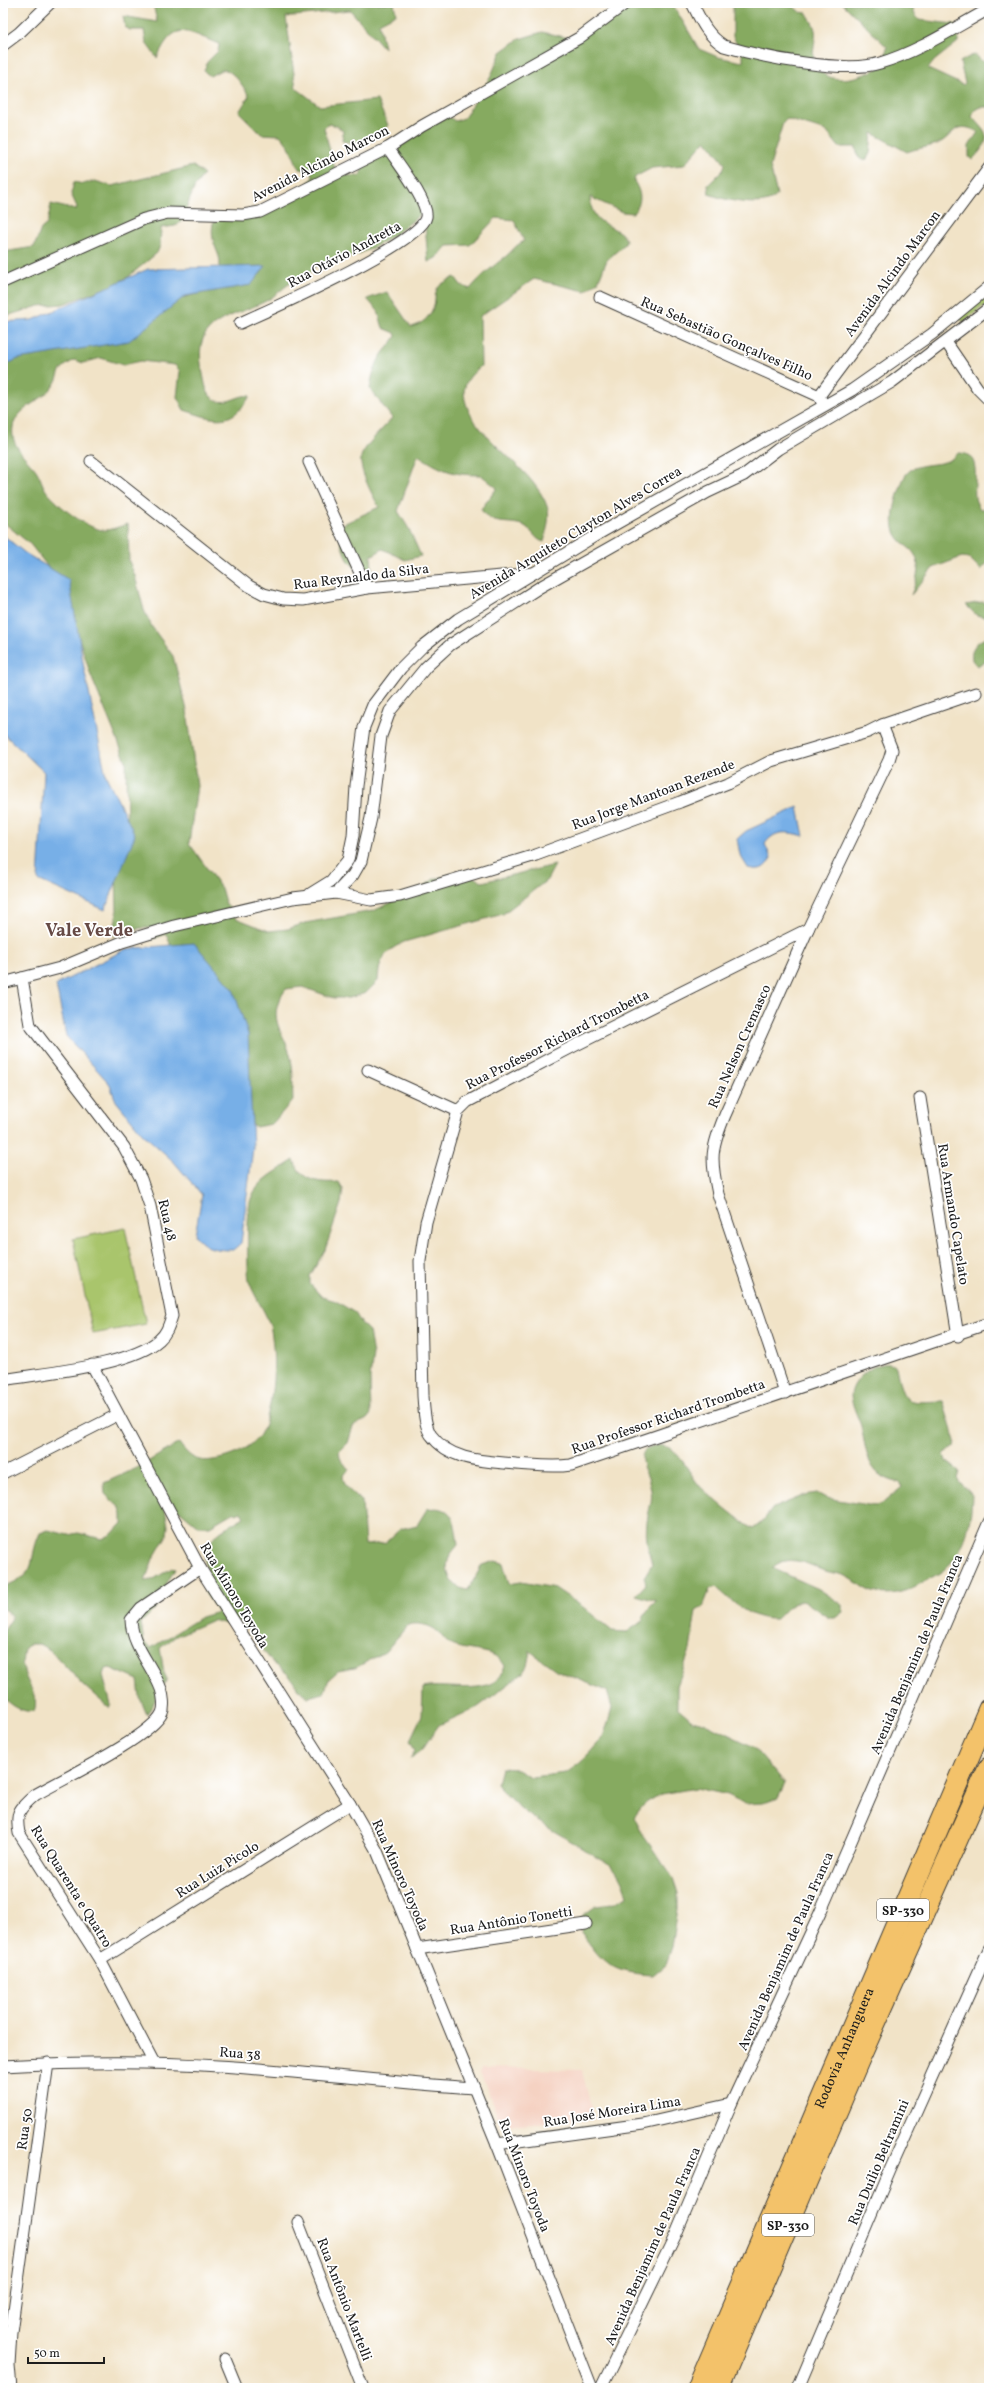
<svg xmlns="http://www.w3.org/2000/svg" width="992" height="2391" font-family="Vollkorn,serif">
<rect width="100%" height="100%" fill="#fff"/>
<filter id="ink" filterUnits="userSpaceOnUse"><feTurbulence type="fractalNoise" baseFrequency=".025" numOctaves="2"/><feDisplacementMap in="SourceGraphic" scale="8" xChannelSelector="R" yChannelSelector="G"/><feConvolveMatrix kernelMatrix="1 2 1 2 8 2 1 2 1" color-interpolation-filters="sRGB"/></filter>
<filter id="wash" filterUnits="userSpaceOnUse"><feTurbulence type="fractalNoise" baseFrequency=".012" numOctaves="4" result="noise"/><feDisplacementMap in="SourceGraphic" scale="16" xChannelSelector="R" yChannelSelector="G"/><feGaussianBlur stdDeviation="0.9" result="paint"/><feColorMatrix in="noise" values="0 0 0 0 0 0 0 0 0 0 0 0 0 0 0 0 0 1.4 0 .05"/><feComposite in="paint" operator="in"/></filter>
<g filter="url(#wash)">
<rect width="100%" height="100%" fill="#f1e3c7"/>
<path fill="#f5d2c2" d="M 481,2068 L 582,2070 L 594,2120 L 501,2125 L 480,2072 Z"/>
<g fill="#a9c56c" stroke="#627044">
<path d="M 989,294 L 989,302 L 963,322 L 960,317 Z"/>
<path d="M 125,1228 L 146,1324 L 93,1334 L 73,1239 Z"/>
</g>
<g fill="#86aa60" stroke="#51633e" fill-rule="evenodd">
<path d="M 149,3 L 394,3 L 396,14 L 379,23 L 384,48 L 350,10 L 286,17 L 296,88 L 320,106 L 377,100 L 388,125 C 380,137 356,146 342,141 L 343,131 L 337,126 L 329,124 L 324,128 L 335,169 L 341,175 L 360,176 L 363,165 L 448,116 L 455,121 L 464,118 L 490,78 L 501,52 L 519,39 L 542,32 L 569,38 L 628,3 L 672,3 L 699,49 L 718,57 L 743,62 L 743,55 L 733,37 L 733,3 L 789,3 L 800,12 L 807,13 C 809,18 814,24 815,30 C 817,39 811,52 814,61 C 825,91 866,77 884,64 L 887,47 L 842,3 L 912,3 L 914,13 L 919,20 L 954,24 L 959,27 L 958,42 L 934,61 L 928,69 L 963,85 L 965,83 L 960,62 C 983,48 972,59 989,64 L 989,107 L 981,107 L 974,111 L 972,117 C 992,135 990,141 972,160 L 969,157 L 969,146 L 978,132 C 953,118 953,140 934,145 C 925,148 917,148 907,152 L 872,133 L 870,153 L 867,159 L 862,160 L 858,157 L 856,147 L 839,147 L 826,131 L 787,119 L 783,123 L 770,166 L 777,195 C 767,210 723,200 709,194 L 708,185 L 723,170 L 725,164 L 706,140 L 684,165 L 652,168 L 635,177 L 634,181 C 641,192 643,203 633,213 L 622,212 L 590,197 C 591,229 618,223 626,240 L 625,244 L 607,260 L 598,282 L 585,291 L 534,279 L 480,316 L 481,366 C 474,372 465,380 464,391 C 464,435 535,465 548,509 C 550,519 546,532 544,542 C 534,540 531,527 522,525 C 505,520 491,527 481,509 L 497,488 L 481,475 C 453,475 442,471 418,455 L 398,511 L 409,529 L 421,556 L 405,560 L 383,549 L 371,556 L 373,581 C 349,566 341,556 339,526 L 379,507 C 373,496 356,466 362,454 C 369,441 383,429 392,418 L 370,389 C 371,379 374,368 379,359 C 384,350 391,345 396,336 L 395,333 L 383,328 L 378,311 L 367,299 L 387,292 L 411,327 C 421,325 429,318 433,308 C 436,302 434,295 437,289 C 441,283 449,280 455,277 L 461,285 L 470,289 C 481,276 492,267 505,257 C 514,250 513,247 524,241 L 514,220 L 496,218 L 470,245 L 447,246 L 436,258 L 428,262 L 424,211 C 394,238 358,261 317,264 C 308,277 306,274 294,281 C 283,287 275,297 264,302 C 227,320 190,320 203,374 C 205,383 206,395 215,400 C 228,406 240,393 250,396 C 231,428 214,420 184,410 L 177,397 L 180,371 L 175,365 L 141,361 L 123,365 L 101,358 L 83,363 L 75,360 C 53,371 63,374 51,389 C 40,402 17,408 13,427 C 10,446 26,457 36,470 C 41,477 42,486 47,492 C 59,506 83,526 102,530 C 110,531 120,526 128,524 L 129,561 L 135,576 L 144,610 L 152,627 L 173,656 L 187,710 L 197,786 L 189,843 L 221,888 L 225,902 L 236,918 L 269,931 L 288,929 L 305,923 L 373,911 L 420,889 L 434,879 L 449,875 L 465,872 L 482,882 L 555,865 L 547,880 L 503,914 L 404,942 C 384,952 379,959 378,981 L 366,993 L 349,998 L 334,998 L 302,987 L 286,989 C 262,1022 289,1033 292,1065 C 294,1077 292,1088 293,1100 L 272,1124 L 256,1127 L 243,1118 L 166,934 L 151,940 L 154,935 L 151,928 L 141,928 L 113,936 L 117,913 L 116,873 L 127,832 L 126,761 L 91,676 L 64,591 L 52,572 L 30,544 L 3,522 L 3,350 L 203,292 C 238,256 207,256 213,223 L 227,216 L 251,217 L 304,188 L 313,177 L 311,171 L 299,169 L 289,146 L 280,135 L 261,134 L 239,112 L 249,96 C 245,89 232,68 222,70 C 218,71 214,74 210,76 L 204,71 L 207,62 L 218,51 L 219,44 C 185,31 175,19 157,58 L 146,43 L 144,30 L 130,30 L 125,27 L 123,16 L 157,22 L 153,4 Z"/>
<path d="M 193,166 L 204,174 L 195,186 L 181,222 L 175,226 L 161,228 L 160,246 L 157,253 L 128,277 L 111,286 L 63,304 L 39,306 L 3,317 L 3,252 L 34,247 L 41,229 L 47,224 L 51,204 L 76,210 L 77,207 L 71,194 L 74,182 L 83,184 L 95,181 L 112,186 Z"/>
<path d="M 957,453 C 983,452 973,480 975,497 C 975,501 978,505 980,509 L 983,509 L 989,501 L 989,561 L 981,570 L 969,558 L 962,557 L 933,568 L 911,595 C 916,582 924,561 910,549 C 903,543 896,538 894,528 C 891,514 898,493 903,480 C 912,456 946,472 957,453 Z"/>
<path d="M 982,602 L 989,603 L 989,618 L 976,615 L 966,605 Z"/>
<path d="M 989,637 L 989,663 L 984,662 L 977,666 L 972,660 C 970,648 977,640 989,637 Z"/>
<path d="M 294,1160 C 301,1182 319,1183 339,1182 L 343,1189 L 341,1203 L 325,1250 L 310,1276 L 310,1284 L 322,1297 L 336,1301 L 355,1313 L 362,1324 L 369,1331 L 373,1355 L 370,1378 L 371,1414 L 367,1419 L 353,1426 L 348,1443 L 339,1452 L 340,1458 L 349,1470 L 343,1475 C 343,1487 353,1494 362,1501 L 365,1545 L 385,1543 L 400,1529 L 417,1525 L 427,1509 C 455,1504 455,1523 458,1545 C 455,1549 450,1554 449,1558 C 443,1572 453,1589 468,1590 L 482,1565 L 495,1561 L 503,1563 L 509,1584 L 521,1582 L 555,1588 L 583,1607 L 612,1631 L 627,1632 L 641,1622 L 649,1608 L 656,1601 L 636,1595 L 646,1584 L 644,1577 L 652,1564 C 648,1550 645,1537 647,1522 C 650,1502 655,1499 648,1478 C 646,1473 642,1466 642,1461 C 640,1445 660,1442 671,1449 C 683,1458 690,1474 699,1485 C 702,1490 748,1527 753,1529 L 762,1522 L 773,1508 L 805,1495 L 817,1493 L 826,1498 L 875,1506 L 884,1502 L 902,1487 L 901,1483 C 867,1478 867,1454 861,1426 C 858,1417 852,1406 851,1396 C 851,1379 880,1355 896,1367 C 904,1407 905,1402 943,1401 L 955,1441 L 954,1447 L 944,1454 L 946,1461 L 959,1471 L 957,1479 L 972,1495 C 971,1522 967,1548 946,1568 C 940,1574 930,1578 923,1582 C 908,1591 895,1596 877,1593 C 864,1591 857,1581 846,1576 C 839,1573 832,1573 825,1571 C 808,1564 788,1553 772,1568 L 819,1589 L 843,1605 L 843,1612 L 835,1618 L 829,1618 C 800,1600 804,1591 776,1619 C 750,1620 734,1603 716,1587 L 710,1589 L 703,1607 L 696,1611 L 690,1650 L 677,1686 L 677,1707 L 692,1720 L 707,1724 L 752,1746 L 785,1784 L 777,1799 L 763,1803 L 745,1804 L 728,1795 L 696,1788 L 662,1794 L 646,1802 L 634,1817 L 643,1835 L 673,1878 L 678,1893 L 678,1910 L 672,1947 L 666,1964 L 653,1975 C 612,1973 604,1965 581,1932 L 582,1916 L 596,1906 L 612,1904 L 627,1896 C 624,1885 620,1875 612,1866 C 608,1862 601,1861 596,1857 C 562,1833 522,1819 497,1783 L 501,1768 L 517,1769 L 531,1777 L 566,1773 L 580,1763 L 602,1739 L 608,1723 L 612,1708 L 607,1691 L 556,1670 L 530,1651 L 527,1666 L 522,1674 L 478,1707 L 439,1725 L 422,1749 L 410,1759 L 415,1750 L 410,1740 L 422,1715 L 423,1688 C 447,1682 497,1700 505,1666 C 494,1646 468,1654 450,1644 C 445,1642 442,1635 437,1631 C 431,1625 416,1622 408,1625 L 385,1652 L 355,1668 L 338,1671 L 329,1679 L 324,1693 L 308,1697 L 298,1689 L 289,1675 L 272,1662 L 243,1623 L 234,1619 L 226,1624 L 213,1620 L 176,1636 L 160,1648 L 164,1673 L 167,1679 L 147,1715 L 140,1698 L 138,1680 L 110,1668 L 105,1669 L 103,1675 L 111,1705 L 109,1708 L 83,1685 L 50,1650 L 39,1644 L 30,1644 L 24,1649 C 23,1657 21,1664 24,1671 C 27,1685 40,1697 34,1711 C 22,1713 10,1705 3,1696 L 3,1632 L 12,1618 L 3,1607 L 3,1587 C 42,1572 26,1563 40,1533 L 48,1530 L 68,1535 L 78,1533 L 102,1539 L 112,1534 L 122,1523 L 122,1515 L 120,1508 L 105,1494 L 104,1483 L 137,1468 L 179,1443 C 191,1460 199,1463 219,1459 C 236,1455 256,1446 263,1429 C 274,1402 276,1359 271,1330 C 269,1316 253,1295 249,1281 C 247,1269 247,1214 250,1202 C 255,1181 278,1171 294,1160 ZM 167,1500 L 198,1526 L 210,1526 L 234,1512 L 236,1514 L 241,1512 L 244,1517 C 229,1526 202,1539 205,1561 C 206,1569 210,1577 212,1585 L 204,1591 L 218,1612 L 201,1617 L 151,1648 L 144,1643 L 141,1623 L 156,1608 L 159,1597 L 175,1569 L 172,1568 L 152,1580 L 145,1581 L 153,1559 L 167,1535 L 168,1526 L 164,1503 Z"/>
</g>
<g fill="#77afe7" stroke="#4a6682">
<path d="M 266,266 L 251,285 L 185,296 L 129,341 L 18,359 L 3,366 L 3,322 L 33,320 L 148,269 Z"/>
<path d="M 3,535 L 25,553 L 69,580 L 84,668 L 106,776 L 135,835 L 105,910 L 38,880 L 44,772 L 3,733 Z"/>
<path d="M 798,807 L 804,836 C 788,832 775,829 765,844 L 771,858 C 765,869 760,871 748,868 L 740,855 L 737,839 L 746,831 Z"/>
<path d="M 194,943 L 233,989 L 248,1034 L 253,1148 L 241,1243 L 233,1250 C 216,1250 205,1249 195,1235 L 202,1195 L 174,1162 L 142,1133 L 116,1101 L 109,1083 L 66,1036 L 56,985 L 126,949 Z"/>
</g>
</g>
<g filter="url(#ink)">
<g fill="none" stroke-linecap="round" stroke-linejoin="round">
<g stroke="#3c3a36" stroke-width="13">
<g id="minor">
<path d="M 692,3 C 701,21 707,35 724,46 C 761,57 845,74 880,63 C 918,52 954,28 989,9"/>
<path d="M 3,45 L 19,33 L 50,3"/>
<path d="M 3,282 L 144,219 L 168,213 L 243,215 L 260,212 L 388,148 L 422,126 L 579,38 L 626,3"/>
<path d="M 600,297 L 819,396 L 822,402"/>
<path d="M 240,323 C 269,310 422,243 426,217 C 429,202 397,162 388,148"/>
<path d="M 946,342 L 978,389 L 989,400"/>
<path d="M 819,396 L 989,168"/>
<path d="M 91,461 L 249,586 L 264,594 L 283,599 L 303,600 L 367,588 L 534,573"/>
<path d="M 309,462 L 367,588"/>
<path d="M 336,893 L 353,875 L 361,861 L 371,818 L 381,736 L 390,711 L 426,667 L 450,645 L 540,587 L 708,492 L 744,475 L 778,449 L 892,382 L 989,308"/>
<path d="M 310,894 L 331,881 L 348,860 L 353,836 L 356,786 L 364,727 L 373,705 L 401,668 L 422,647 L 458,619 L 598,534 L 852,390 L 932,334 L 989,287"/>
<path d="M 808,929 L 574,1046 L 467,1102 L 458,1111 L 426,1222 L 420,1261 L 423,1396 C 424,1408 424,1425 431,1435 C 451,1462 486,1461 516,1464 C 535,1465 551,1468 571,1465 L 989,1323"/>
<path d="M 3,983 L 60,968 L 122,942 L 174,926 L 293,898 L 336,893 L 371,900 L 400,896 L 536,855 L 680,802 L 728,783 L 771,761 L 868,732 L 882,725 L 976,693"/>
<path d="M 368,1070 L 458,1111"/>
<path d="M 920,1098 L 958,1336"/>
<path d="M 92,1365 L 200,1568 L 350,1804 L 377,1851 L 497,2144 L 592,2388"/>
<path d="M 3,1380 C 42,1373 131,1366 159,1340 C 167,1333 169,1325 172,1316 L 150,1206 L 141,1179 L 124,1147 L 30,1025 L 22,978"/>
<path d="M 785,1393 L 718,1194 C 710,1158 711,1149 725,1115 L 808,929 L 889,760 L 892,750 L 882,725"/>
<path d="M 3,1473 L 117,1415"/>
<path d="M 417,1949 L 586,1924"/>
<path d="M 100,1960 L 350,1804"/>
<path d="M 154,2063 L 100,1960 L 19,1833 C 15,1812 20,1808 35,1795 C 61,1780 151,1737 162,1713 C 165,1707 163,1695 161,1689 C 152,1665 132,1646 131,1620 L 141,1608 L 200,1568"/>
<path d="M 3,2066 C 75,2062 146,2061 218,2066 C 304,2071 389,2083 474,2088"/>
<path d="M 497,2144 L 643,2124 L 731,2104"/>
<path d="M 298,2222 L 363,2388"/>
<path d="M 225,2359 L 237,2388"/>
<path d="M 11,2388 L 9,2365 L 11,2332 L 48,2063"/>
<path d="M 601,2388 L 676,2234 L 731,2104 L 820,1913 L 989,1522"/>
<path d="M 798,2388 L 891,2168 L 989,1949"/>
</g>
</g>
<g stroke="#3c3a36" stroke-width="23">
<g id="motorway">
<path id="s1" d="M 698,2388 L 989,1709"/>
<path d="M 718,2388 L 858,2061 L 989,1768"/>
</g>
</g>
<use href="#minor" stroke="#fff" stroke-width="11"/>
<use href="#motorway" stroke="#f3c26a" stroke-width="21"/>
</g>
</g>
<g text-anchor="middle" stroke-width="3.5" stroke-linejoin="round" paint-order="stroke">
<g fill="#fff" stroke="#606060" stroke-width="1">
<rect x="877" y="1899" width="52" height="22" rx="3"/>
<rect x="762" y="2214" width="52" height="22" rx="3"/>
</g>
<g font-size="13" font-weight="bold" fill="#1c1c1c">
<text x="903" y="1915">SP-330</text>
<text x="788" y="2230">SP-330</text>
</g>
<g font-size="14" fill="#1c1c1c" stroke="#fff">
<text transform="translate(320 163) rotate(-27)" y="5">Avenida Alcindo Marcon</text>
<text transform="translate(344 254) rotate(-28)" y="5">Rua Otávio Andretta</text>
<text transform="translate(892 273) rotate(-54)" y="5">Avenida Alcindo Marcon</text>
<text transform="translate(727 338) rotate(24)" y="5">Rua Sebastião Gonçalves Filho</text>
<text transform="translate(575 532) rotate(-31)" y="5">Avenida Arquiteto Clayton Alves Correa</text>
<text transform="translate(361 576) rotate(-7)" y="5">Rua Reynaldo da Silva</text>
<text transform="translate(653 794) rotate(-21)" y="5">Rua Jorge Mantoan Rezende</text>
<text transform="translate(557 1039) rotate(-27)" y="5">Rua Professor Richard Trombetta</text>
<text transform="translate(739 1046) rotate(-66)" y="5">Rua Nelson Cremasco</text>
<text transform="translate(954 1214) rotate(81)" y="5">Rua Armando Capelato</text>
<text transform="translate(168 1220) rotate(77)" y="5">Rua 48</text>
<text transform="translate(668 1416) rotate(-19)" y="5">Rua Professor Richard Trombetta</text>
<text transform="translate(235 1595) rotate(59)" y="5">Rua Minoro Toyoda</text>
<text transform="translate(916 1654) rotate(-67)" y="5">Avenida Benjamim de Paula Franca</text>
<text transform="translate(217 1869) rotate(-32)" y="5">Rua Luiz Picolo</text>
<text transform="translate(401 1875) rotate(66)" y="5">Rua Minoro Toyoda</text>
<text transform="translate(72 1886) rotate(58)" y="5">Rua Quarenta e Quatro</text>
<text transform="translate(511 1920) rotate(-9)" y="5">Rua Antônio Tonetti</text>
<text transform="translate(785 1951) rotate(-66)" y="5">Avenida Benjamim de Paula Franca</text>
<text dy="5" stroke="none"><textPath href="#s1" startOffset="370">Rodovia Anhanguera</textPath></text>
<text transform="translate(240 2053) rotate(5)" y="5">Rua 38</text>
<text transform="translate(612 2111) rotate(-9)" y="5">Rua José Moreira Lima</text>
<text transform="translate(24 2129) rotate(-82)" y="5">Rua 50</text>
<text transform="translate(878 2162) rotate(-67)" y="5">Rua Duílio Beltramini</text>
<text transform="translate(525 2175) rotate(69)" y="5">Rua Minoro Toyoda</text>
<text transform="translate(652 2246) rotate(-66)" y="5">Avenida Benjamim de Paula Franca</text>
<text transform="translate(345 2299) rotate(69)" y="5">Rua Antônio Martelli</text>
</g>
<g font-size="18" font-weight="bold" fill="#664a45" stroke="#fff">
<text x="89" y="936">Vale Verde</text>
</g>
</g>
<rect width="992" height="2391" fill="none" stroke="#fff" stroke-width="16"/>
<path d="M28 2357v6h76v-6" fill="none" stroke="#1c1c1c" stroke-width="2"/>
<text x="34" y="2357" font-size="12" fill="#1c1c1c" stroke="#ffffff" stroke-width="3" paint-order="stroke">50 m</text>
</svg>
